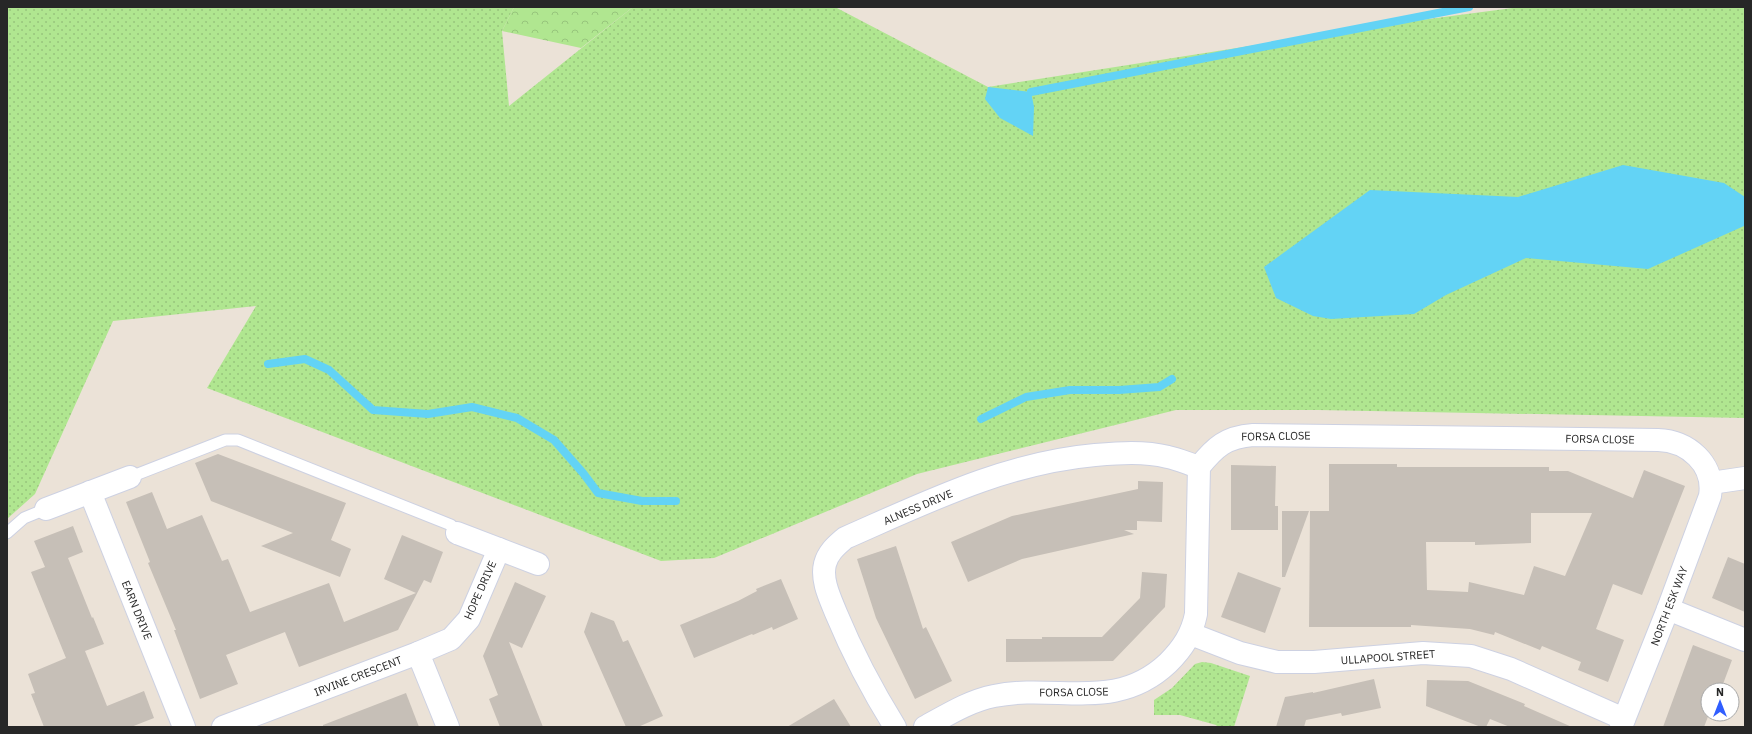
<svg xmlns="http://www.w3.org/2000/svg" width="1752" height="734" font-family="'IBM Plex Sans',sans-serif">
<defs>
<pattern id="green-dots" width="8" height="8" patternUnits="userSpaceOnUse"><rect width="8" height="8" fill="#b0e690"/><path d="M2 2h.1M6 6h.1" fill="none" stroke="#97c57c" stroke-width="1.8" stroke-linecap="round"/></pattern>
<pattern id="forest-crowns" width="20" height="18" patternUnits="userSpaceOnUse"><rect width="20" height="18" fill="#b0e690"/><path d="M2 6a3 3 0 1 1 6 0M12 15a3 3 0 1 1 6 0" fill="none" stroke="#97c57c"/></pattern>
</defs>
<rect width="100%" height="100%" fill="#ebe2d7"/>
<g fill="url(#green-dots)">
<path d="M 7,7 L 514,7 L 502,31 L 509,106 L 633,7 L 835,7 L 988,87 L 1391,24 L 1520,7 L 1745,7 L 1745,418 L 1318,410 L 1176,410 L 917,474 L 714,558 L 661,561 L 207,388 L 256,306 L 113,321 L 35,494 L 7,519 Z"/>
<path d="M 1202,662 L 1211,663 L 1250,676 L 1234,727 L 1218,727 L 1216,725 L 1180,715 L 1154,715 L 1154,700 L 1172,688 L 1195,664 Z"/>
</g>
<path fill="url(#forest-crowns)" d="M 514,7 L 633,7 L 581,48 L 502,31 Z"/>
<g fill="#63d3f5">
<path d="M 988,87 L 1031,92 L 1034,107 L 1033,136 L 1000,118 L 985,99 Z"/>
<path d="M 1623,165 L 1724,183 L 1745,197 L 1744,226 L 1648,269 L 1526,258 L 1446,295 L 1414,314 L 1331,319 L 1313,316 L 1276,298 L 1264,267 L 1370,190 L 1518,197 Z"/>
</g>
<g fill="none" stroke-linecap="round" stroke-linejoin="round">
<g stroke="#63d3f5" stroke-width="8">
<path d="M 1031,92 L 1469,7"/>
<path d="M 268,364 L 305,359 L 329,370 L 373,410 L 428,414 L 472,407 L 517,418 L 554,440 L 583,473 L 598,493 L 642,501 L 676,501"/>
<path d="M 981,419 L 1026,397 L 1070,390 L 1119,390 L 1159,387 L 1172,379"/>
</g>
</g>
<g fill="#c6bfb7" fill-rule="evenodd">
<path d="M 218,454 L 346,503 L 331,540 L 351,549 L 340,577 L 261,546 L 293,533 L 211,501 L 195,463 Z"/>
<path d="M 1329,464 L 1397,464 L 1397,467 L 1549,467 L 1549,471 L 1568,471 L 1633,498 L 1644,470 L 1685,486 L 1642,595 L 1613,584 L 1596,629 L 1624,640 L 1608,682 L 1578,670 L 1581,662 L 1542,646 L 1540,650 L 1495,632 L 1494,635 L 1470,629 L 1411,625 L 1411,627 L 1309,627 L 1310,511 L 1329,511 ZM 1531,513 L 1592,513 L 1565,576 L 1534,566 L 1524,595 L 1469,582 L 1468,592 L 1427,590 L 1426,542 L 1475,542 L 1475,545 L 1531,543 Z"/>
<path d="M 1231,465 L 1276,466 L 1275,506 L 1278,506 L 1278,530 L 1231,530 Z"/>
<path d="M 1138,481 L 1163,482 L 1162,522 L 1137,521 L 1137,530 L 1124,530 L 1134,534 L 1022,559 L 968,582 L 951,542 L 1012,516 L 1138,489 Z"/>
<path d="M 152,492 L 167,529 L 202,515 L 222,561 L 228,559 L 250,612 L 329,583 L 344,622 L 416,593 L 384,579 L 402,535 L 443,552 L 431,583 L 424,580 L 398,630 L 299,667 L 285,632 L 226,655 L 238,684 L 200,699 L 174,630 L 176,630 L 148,563 L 150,562 L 126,502 Z"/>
<path d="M 1282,511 L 1309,511 L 1285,577 L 1282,577 Z"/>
<path d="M 73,526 L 83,552 L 68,558 L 92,618 L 93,617 L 104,644 L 85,651 L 107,706 L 144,691 L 154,718 L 131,727 L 44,727 L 31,694 L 35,693 L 28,674 L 66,658 L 31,572 L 45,567 L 34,541 Z"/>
<path d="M 896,546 L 923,629 L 926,627 L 952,681 L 915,699 L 876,618 L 857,559 Z"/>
<path d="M 1728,557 L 1745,564 L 1745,612 L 1712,598 Z"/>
<path d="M 1142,572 L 1167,574 L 1165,607 L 1113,661 L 1006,662 L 1006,639 L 1042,639 L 1042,637 L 1102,637 L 1140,598 Z"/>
<path d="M 1238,572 L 1281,588 L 1265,633 L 1221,617 Z"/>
<path d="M 781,579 L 798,619 L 773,630 L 772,627 L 753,635 L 752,634 L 694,658 L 680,625 L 738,601 L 757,591 L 756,589 Z"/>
<path d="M 515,582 L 546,596 L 522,648 L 509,642 L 543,727 L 500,727 L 489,699 L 498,695 L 483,656 Z"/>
<path d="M 591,612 L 614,621 L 623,642 L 628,640 L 663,716 L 638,727 L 626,727 L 584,632 Z"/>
<path d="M 1693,645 L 1732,660 L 1723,684 L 1721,684 L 1718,690 L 1708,690 L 1709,714 L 1704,727 L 1663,727 Z"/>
<path d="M 1374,679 L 1381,708 L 1342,716 L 1341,713 L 1306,720 L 1304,727 L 1276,727 L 1285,697 L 1313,692 L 1313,693 Z"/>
<path d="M 1427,680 L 1468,681 L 1525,704 L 1524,706 L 1572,727 L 1510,727 L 1490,719 L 1486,727 L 1481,727 L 1426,706 Z"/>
<path d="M 406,693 L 419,727 L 323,727 L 323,725 Z"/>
<path d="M 834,699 L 851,727 L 787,727 Z"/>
</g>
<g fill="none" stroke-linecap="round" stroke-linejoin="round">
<g stroke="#cdd1e2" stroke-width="13">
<g id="service">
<path d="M 130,477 L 225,440 L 238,440 L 451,525 L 457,533"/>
<path d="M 7,533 L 24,518 L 46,509"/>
</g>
</g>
<g stroke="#cdd1e2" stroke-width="24">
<g id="minor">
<path d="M 1711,483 L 1745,478"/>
<path d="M 90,492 L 184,727"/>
<path d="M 46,509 L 130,477"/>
<path d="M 457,533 L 538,564"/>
<path d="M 1668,609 L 1745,640"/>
<path d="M 1191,634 L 1240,653 L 1277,662 L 1314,662 L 1423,653 L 1471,656 L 1511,669 L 1624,719"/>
<path d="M 418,653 L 451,639 L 469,619 L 499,549"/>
<path d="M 223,727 L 418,653 L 448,727"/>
<path d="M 895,727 C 872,690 853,654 836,613 C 830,598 821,580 825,564 C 828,552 837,545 845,538 C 927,502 1005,463 1095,455 C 1119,453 1144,451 1168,457 C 1178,459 1189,464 1199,467"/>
<path d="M 925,727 C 947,715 969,701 994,696 C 1057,683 1115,713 1168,663 C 1183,648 1192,634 1196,614 L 1199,467 C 1215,447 1226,437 1253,435 L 1658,440 C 1688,441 1715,464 1710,496 L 1668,609 L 1621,727"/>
</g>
</g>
<use href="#service" stroke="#fff" stroke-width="11"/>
<use href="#minor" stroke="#fff" stroke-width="22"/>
</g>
<g text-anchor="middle" stroke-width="4" stroke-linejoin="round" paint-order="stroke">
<g font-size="11" fill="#272727" stroke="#fff">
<text transform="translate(1276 436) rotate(-1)" y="4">FORSA CLOSE</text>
<text transform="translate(1600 439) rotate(1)" y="4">FORSA CLOSE</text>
<text transform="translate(918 507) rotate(-23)" y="4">ALNESS DRIVE</text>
<text transform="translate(480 590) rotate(-66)" y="4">HOPE DRIVE</text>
<text transform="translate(1669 606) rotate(-69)" y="4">NORTH ESK WAY</text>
<text transform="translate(137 610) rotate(68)" y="4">EARN DRIVE</text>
<text transform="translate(1388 657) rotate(-4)" y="4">ULLAPOOL STREET</text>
<text transform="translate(358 676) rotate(-21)" y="4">IRVINE CRESCENT</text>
<text transform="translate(1074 692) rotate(-1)" y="4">FORSA CLOSE</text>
</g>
</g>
<rect width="1752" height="734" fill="none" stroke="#272727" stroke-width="16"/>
<g transform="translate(1720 702)"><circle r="19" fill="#ffffff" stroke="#a9a9a9"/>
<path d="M0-3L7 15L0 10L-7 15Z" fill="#305eff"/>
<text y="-6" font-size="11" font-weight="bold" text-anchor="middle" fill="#272727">N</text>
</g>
</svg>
